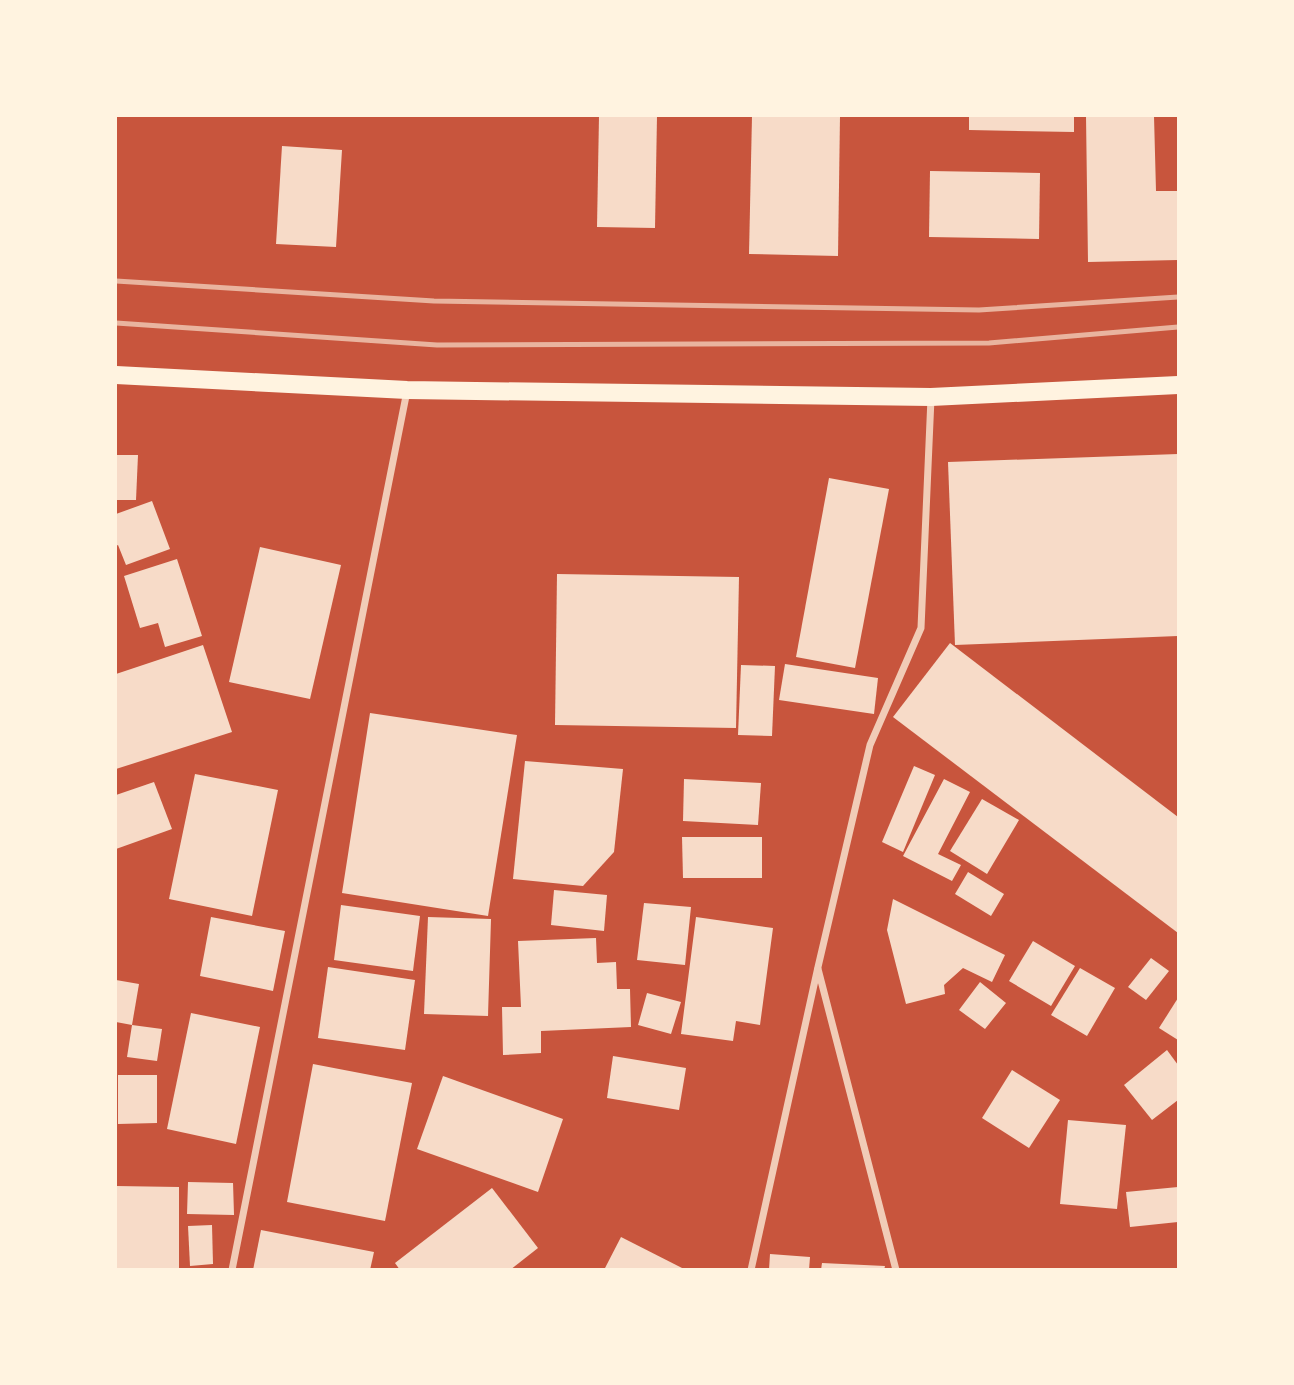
<svg xmlns="http://www.w3.org/2000/svg" width="1294" height="1385" font-family="'Fira Sans Condensed',sans-serif">
<rect width="100%" height="100%" fill="#c8553d"/>
<g fill="#f7dbc8">
<path d="M 599,116 L 657,116 L 655,228 L 597,227 Z"/>
<path d="M 752,116 L 840,116 L 838,256 L 749,254 Z"/>
<path d="M 969,116 L 1074,116 L 1074,132 L 969,130 Z"/>
<path d="M 1086,116 L 1154,116 L 1156,191 L 1178,191 L 1178,260 L 1088,262 Z"/>
<path d="M 282,146 L 342,150 L 336,247 L 276,244 Z"/>
<path d="M 930,171 L 1040,173 L 1039,239 L 929,237 Z"/>
<path d="M 1178,454 L 1178,636 L 955,645 L 948,462 Z"/>
<path d="M 116,455 L 138,455 L 136,500 L 116,500 Z"/>
<path d="M 829,478 L 889,489 L 855,668 L 796,657 Z"/>
<path d="M 152,501 L 170,549 L 126,565 L 118,545 L 116,546 L 116,514 Z"/>
<path d="M 260,547 L 341,565 L 310,699 L 229,682 Z"/>
<path d="M 177,559 L 202,636 L 165,647 L 158,623 L 140,628 L 124,576 Z"/>
<path d="M 557,574 L 739,577 L 736,728 L 555,725 Z"/>
<path d="M 950,643 L 1178,817 L 1178,933 L 893,717 Z"/>
<path d="M 203,645 L 232,732 L 116,769 L 116,674 Z"/>
<path d="M 785,664 L 878,678 L 874,714 L 779,700 Z"/>
<path d="M 741,665 L 775,666 L 772,736 L 738,735 Z"/>
<path d="M 370,713 L 517,735 L 488,916 L 342,893 Z"/>
<path d="M 525,761 L 623,769 L 614,852 L 583,886 L 513,879 Z"/>
<path d="M 914,766 L 935,775 L 903,852 L 882,842 Z"/>
<path d="M 195,774 L 278,790 L 252,916 L 169,899 Z"/>
<path d="M 684,779 L 761,783 L 758,825 L 683,821 Z"/>
<path d="M 944,779 L 970,792 L 938,854 L 961,865 L 952,881 L 903,856 Z"/>
<path d="M 154,782 L 172,829 L 116,849 L 116,795 Z"/>
<path d="M 982,799 L 1019,820 L 987,874 L 950,851 Z"/>
<path d="M 682,837 L 762,837 L 762,878 L 683,878 Z"/>
<path d="M 968,872 L 1004,894 L 991,916 L 955,894 Z"/>
<path d="M 554,890 L 607,895 L 604,931 L 551,925 Z"/>
<path d="M 893,899 L 1005,955 L 992,982 L 963,968 L 944,985 L 945,994 L 906,1004 L 887,930 Z"/>
<path d="M 644,903 L 691,907 L 685,965 L 637,960 Z"/>
<path d="M 341,905 L 420,916 L 413,971 L 334,960 Z"/>
<path d="M 211,917 L 285,931 L 273,991 L 200,976 Z"/>
<path d="M 428,917 L 491,919 L 488,1016 L 424,1014 Z"/>
<path d="M 696,917 L 773,928 L 760,1025 L 736,1021 L 733,1041 L 681,1034 Z"/>
<path d="M 596,938 L 597,963 L 616,962 L 617,989 L 630,989 L 631,1027 L 541,1031 L 541,1053 L 503,1055 L 502,1007 L 521,1007 L 518,941 Z"/>
<path d="M 1033,941 L 1075,966 L 1051,1006 L 1009,981 Z"/>
<path d="M 1151,958 L 1169,971 L 1146,1000 L 1128,987 Z"/>
<path d="M 328,967 L 415,980 L 405,1050 L 318,1038 Z"/>
<path d="M 1080,968 L 1115,988 L 1087,1036 L 1051,1015 Z"/>
<path d="M 116,980 L 139,984 L 132,1025 L 116,1022 Z"/>
<path d="M 980,982 L 1006,1003 L 985,1029 L 959,1010 Z"/>
<path d="M 647,993 L 681,1002 L 671,1034 L 638,1025 Z"/>
<path d="M 1178,998 L 1178,1040 L 1159,1028 Z"/>
<path d="M 191,1013 L 260,1027 L 236,1144 L 167,1129 Z"/>
<path d="M 132,1025 L 162,1029 L 157,1061 L 127,1057 Z"/>
<path d="M 1167,1050 L 1178,1065 L 1178,1100 L 1152,1120 L 1124,1085 Z"/>
<path d="M 613,1056 L 686,1068 L 679,1110 L 607,1098 Z"/>
<path d="M 313,1064 L 412,1083 L 385,1221 L 287,1202 Z"/>
<path d="M 1012,1070 L 1060,1100 L 1029,1148 L 982,1118 Z"/>
<path d="M 118,1075 L 157,1075 L 157,1123 L 118,1124 Z"/>
<path d="M 443,1076 L 563,1119 L 538,1192 L 417,1149 Z"/>
<path d="M 1068,1120 L 1126,1125 L 1117,1209 L 1060,1204 Z"/>
<path d="M 188,1182 L 233,1183 L 234,1215 L 187,1214 Z"/>
<path d="M 116,1186 L 179,1187 L 179,1270 L 116,1270 Z"/>
<path d="M 1178,1187 L 1178,1222 L 1130,1227 L 1126,1192 Z"/>
<path d="M 492,1188 L 538,1248 L 510,1270 L 400,1270 L 395,1263 Z"/>
<path d="M 212,1225 L 213,1264 L 190,1266 L 188,1226 Z"/>
<path d="M 261,1230 L 374,1252 L 370,1270 L 253,1270 Z"/>
<path d="M 621,1237 L 686,1270 L 604,1270 Z"/>
<path d="M 770,1254 L 810,1257 L 809,1270 L 769,1270 Z"/>
<path d="M 822,1263 L 885,1266 L 884,1270 L 821,1270 Z"/>
</g>
<g fill="none" stroke-linecap="round" stroke-linejoin="round">
<g stroke="#f1ccb7" stroke-width="7">
<path d="M 818,969 L 896,1270"/>
<path d="M 232,1270 L 407,391"/>
<path d="M 751,1270 L 818,967 L 870,745 L 921,628 L 931,398"/>
</g>
<path stroke="#fff3e0" stroke-width="18" d="M 116,375 L 407,390 L 931,397 L 1178,385"/>
<g stroke="#e9b49f" stroke-width="5">
<path d="M 116,281 L 434,301 L 979,310 L 1178,297"/>
<path d="M 116,323 L 437,345 L 989,343 L 1178,327"/>
</g>
</g>
<rect width="1294" height="1385" fill="none" stroke="#fff3e0" stroke-width="234"/>
</svg>
